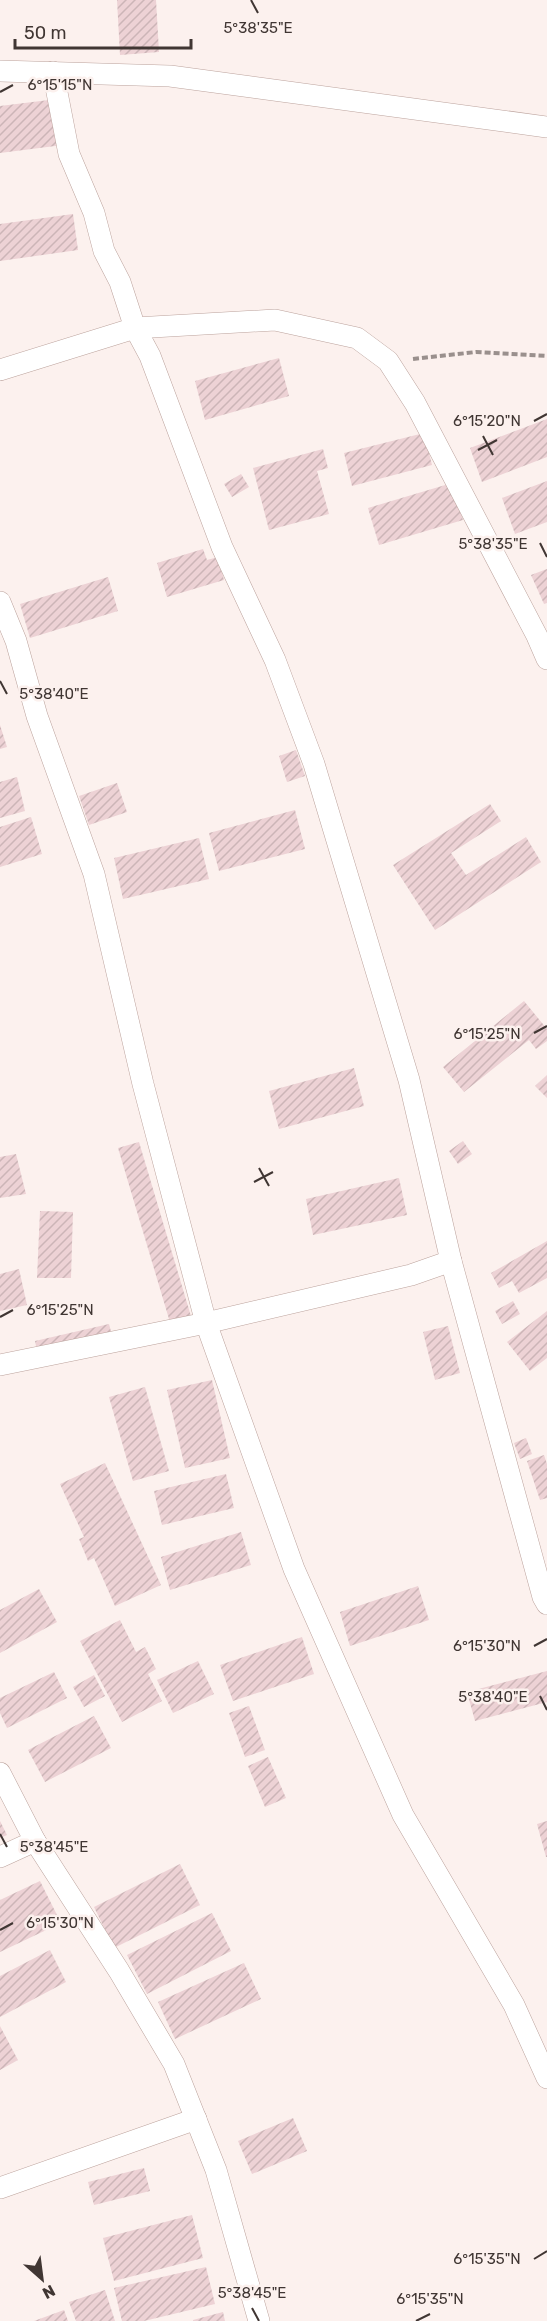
<svg xmlns="http://www.w3.org/2000/svg" width="547" height="2321" font-family="Rubik,sans-serif">
<defs>
<pattern id="building-hatch" width="6" height="6" patternUnits="userSpaceOnUse" patternTransform="scale(1.5)"><rect width="6" height="6" fill="#edd2d5"/><path d="M-1 1l2-2M0 6l6-6M5 7l2-2" fill="none" stroke="#ccb5b7"/></pattern>
</defs>
<rect width="100%" height="100%" fill="#fcf1ee"/>
<g fill="url(#building-hatch)">
<path d="M 117,0 L 156,0 L 159,52 L 120,55 Z"/>
<path d="M 57,99 L 63,145 L 0,153 L 0,106 Z"/>
<path d="M 73,214 L 78,250 L 0,261 L 0,224 Z"/>
<path d="M 279,358 L 289,396 L 205,420 L 195,381 Z"/>
<path d="M 547,419 L 547,457 L 482,482 L 470,448 Z"/>
<path d="M 424,433 L 432,465 L 352,486 L 344,453 Z"/>
<path d="M 323,449 L 328,468 L 317,471 L 329,514 L 269,530 L 253,468 Z"/>
<path d="M 241,474 L 249,487 L 232,497 L 224,484 Z"/>
<path d="M 547,481 L 547,522 L 515,534 L 502,498 Z"/>
<path d="M 452,483 L 463,520 L 379,545 L 368,508 Z"/>
<path d="M 203,549 L 207,560 L 218,557 L 224,580 L 167,597 L 157,563 Z"/>
<path d="M 547,569 L 547,603 L 544,604 L 531,575 Z"/>
<path d="M 108,577 L 118,611 L 30,638 L 20,604 Z"/>
<path d="M 0,725 L 7,747 L 0,749 Z"/>
<path d="M 296,750 L 305,776 L 287,782 L 279,756 Z"/>
<path d="M 17,777 L 25,811 L 0,818 L 0,782 Z"/>
<path d="M 117,783 L 127,812 L 89,825 L 79,796 Z"/>
<path d="M 490,804 L 501,821 L 451,853 L 466,875 L 526,837 L 541,862 L 435,930 L 393,865 Z"/>
<path d="M 295,810 L 305,849 L 219,871 L 209,833 Z"/>
<path d="M 31,817 L 42,854 L 0,867 L 0,827 Z"/>
<path d="M 199,838 L 209,879 L 123,899 L 114,858 Z"/>
<path d="M 524,1001 L 547,1029 L 547,1041 L 536,1049 L 529,1040 L 464,1092 L 443,1067 Z"/>
<path d="M 354,1068 L 364,1106 L 279,1129 L 269,1091 Z"/>
<path d="M 547,1075 L 547,1098 L 535,1086 Z"/>
<path d="M 463,1141 L 472,1154 L 458,1164 L 449,1151 Z"/>
<path d="M 139,1142 L 193,1323 L 172,1329 L 118,1148 Z"/>
<path d="M 16,1154 L 26,1194 L 0,1198 L 0,1157 Z"/>
<path d="M 399,1178 L 407,1215 L 313,1235 L 306,1199 Z"/>
<path d="M 40,1211 L 73,1212 L 71,1278 L 37,1278 Z"/>
<path d="M 547,1241 L 547,1278 L 519,1293 L 512,1281 L 499,1288 L 491,1273 Z"/>
<path d="M 19,1269 L 27,1305 L 0,1311 L 0,1274 Z"/>
<path d="M 513,1301 L 520,1314 L 502,1324 L 495,1311 Z"/>
<path d="M 547,1311 L 547,1358 L 530,1371 L 507,1342 Z"/>
<path d="M 109,1324 L 113,1339 L 38,1356 L 35,1341 Z"/>
<path d="M 448,1326 L 460,1373 L 435,1380 L 423,1332 Z"/>
<path d="M 212,1380 L 230,1458 L 185,1468 L 167,1390 Z"/>
<path d="M 145,1387 L 169,1471 L 133,1481 L 109,1397 Z"/>
<path d="M 526,1438 L 532,1454 L 520,1459 L 514,1443 Z"/>
<path d="M 544,1455 L 547,1464 L 547,1498 L 540,1500 L 527,1461 Z"/>
<path d="M 105,1463 L 161,1585 L 115,1606 L 94,1558 L 88,1561 L 79,1539 L 84,1537 L 60,1484 Z"/>
<path d="M 226,1474 L 234,1508 L 162,1525 L 154,1491 Z"/>
<path d="M 241,1532 L 251,1565 L 170,1590 L 161,1557 Z"/>
<path d="M 418,1586 L 429,1620 L 350,1646 L 340,1612 Z"/>
<path d="M 39,1589 L 57,1622 L 0,1653 L 0,1610 Z"/>
<path d="M 120,1620 L 136,1652 L 145,1647 L 156,1669 L 148,1674 L 162,1701 L 122,1722 L 80,1641 Z"/>
<path d="M 302,1637 L 314,1674 L 233,1701 L 220,1665 Z"/>
<path d="M 198,1661 L 214,1694 L 173,1713 L 157,1680 Z"/>
<path d="M 547,1671 L 547,1702 L 475,1721 L 467,1692 Z"/>
<path d="M 54,1672 L 67,1698 L 7,1728 L 0,1713 L 0,1698 Z"/>
<path d="M 94,1675 L 105,1696 L 84,1707 L 73,1687 Z"/>
<path d="M 249,1706 L 265,1750 L 245,1757 L 229,1713 Z"/>
<path d="M 94,1716 L 111,1748 L 45,1782 L 28,1750 Z"/>
<path d="M 268,1757 L 286,1798 L 265,1807 L 248,1766 Z"/>
<path d="M 0,1821 L 7,1835 L 0,1838 Z"/>
<path d="M 547,1821 L 547,1857 L 546,1857 L 537,1824 Z"/>
<path d="M 180,1864 L 200,1905 L 114,1948 L 94,1907 Z"/>
<path d="M 40,1881 L 61,1923 L 0,1952 L 0,1900 Z"/>
<path d="M 212,1913 L 231,1951 L 147,1994 L 127,1955 Z"/>
<path d="M 50,1950 L 66,1982 L 0,2017 L 0,1976 Z"/>
<path d="M 244,1963 L 261,1999 L 175,2039 L 158,2002 Z"/>
<path d="M 0,2026 L 18,2060 L 0,2070 Z"/>
<path d="M 293,2118 L 307,2151 L 252,2174 L 238,2141 Z"/>
<path d="M 144,2168 L 150,2191 L 94,2205 L 88,2182 Z"/>
<path d="M 192,2215 L 203,2258 L 114,2281 L 103,2238 Z"/>
<path d="M 206,2267 L 215,2304 L 144,2321 L 122,2321 L 114,2288 Z"/>
<path d="M 105,2290 L 115,2321 L 76,2321 L 69,2302 Z"/>
<path d="M 64,2310 L 68,2321 L 34,2321 Z"/>
<path d="M 223,2312 L 225,2321 L 193,2321 L 193,2320 Z"/>
</g>
<g fill="none" stroke-linecap="round" stroke-linejoin="round">
<g stroke="#bca39d" stroke-width="22">
<g id="minor">
<path d="M 0,71 L 170,76 L 547,127"/>
<path d="M 53,72 L 69,154 L 94,213 L 104,251 L 120,282 L 135,328 L 150,356 L 222,547 L 275,660 L 314,764 L 409,1080 L 451,1261"/>
<path d="M 0,370 L 135,328 L 275,320 L 357,338 L 388,361 L 415,403 L 537,636 L 547,659"/>
<path d="M 0,602 L 16,641 L 37,716 L 94,874 L 143,1084 L 206,1323 L 294,1569 L 403,1815 L 514,2005 L 547,2078"/>
<path d="M 0,1365 L 206,1323 L 411,1275 L 451,1261 L 543,1597 L 547,1604"/>
<path d="M 0,1773 L 35,1841 L 0,1857"/>
<path d="M 35,1841 L 119,1971 L 174,2064 L 216,2170 L 259,2321"/>
<path d="M 0,2188 L 196,2119"/>
</g>
</g>
<path stroke="#9a908d" stroke-width="4" stroke-dasharray="6 3" stroke-linecap="butt" d="M 413,359 L 476,352 L 547,356"/>
<use href="#minor" stroke="#fff" stroke-width="21"/>
</g>
<path fill="none" stroke="#403633" stroke-width="2" d="M 251,0 L 258,13M 0,92 L 13,85M 534,421 L 547,414M 483,436 L 493,455M 478,450 L 497,440M 540,543 L 547,557M 0,681 L 7,694M 534,1033 L 547,1026M 259,1168 L 269,1186M 254,1182 L 273,1172M 0,1317 L 13,1310M 534,1646 L 547,1639M 540,1696 L 547,1710M 0,1834 L 7,1847M 0,1930 L 13,1923M 534,2259 L 547,2251M 252,2308 L 259,2321M 416,2321 L 430,2314"/>
<g font-size="15" text-anchor="middle" fill="#403633" stroke="#fcf1ee" stroke-width="5" stroke-linejoin="round" paint-order="stroke">
<text x="258" y="33">5°38'35"E</text>
<text x="60" y="90">6°15'15"N</text>
<text x="487" y="426">6°15'20"N</text>
<text x="493" y="549">5°38'35"E</text>
<text x="54" y="699">5°38'40"E</text>
<text x="487" y="1039">6°15'25"N</text>
<text x="60" y="1315">6°15'25"N</text>
<text x="487" y="1651">6°15'30"N</text>
<text x="493" y="1702">5°38'40"E</text>
<text x="54" y="1852">5°38'45"E</text>
<text x="60" y="1928">6°15'30"N</text>
<text x="487" y="2264">6°15'35"N</text>
<text x="252" y="2298">5°38'45"E</text>
<text x="430" y="2304">6°15'35"N</text>
</g>
<g transform="translate(42 2279) rotate(152)" stroke="#fcf1ee" stroke-width="4.5" paint-order="stroke">
<path d="M0-4.5L10 22L0 15L-10 22Z" fill="#403633"/>
<text y="-9" font-size="16" font-weight="bold" text-anchor="middle" fill="#403633">N</text>
</g>
<path d="M15 39v9h176v-9" fill="none" stroke="#403633" stroke-width="3"/>
<text x="24" y="39" font-size="18" fill="#403633" stroke="#fcf1ee" stroke-width="4.5" paint-order="stroke">50 m</text>
</svg>
